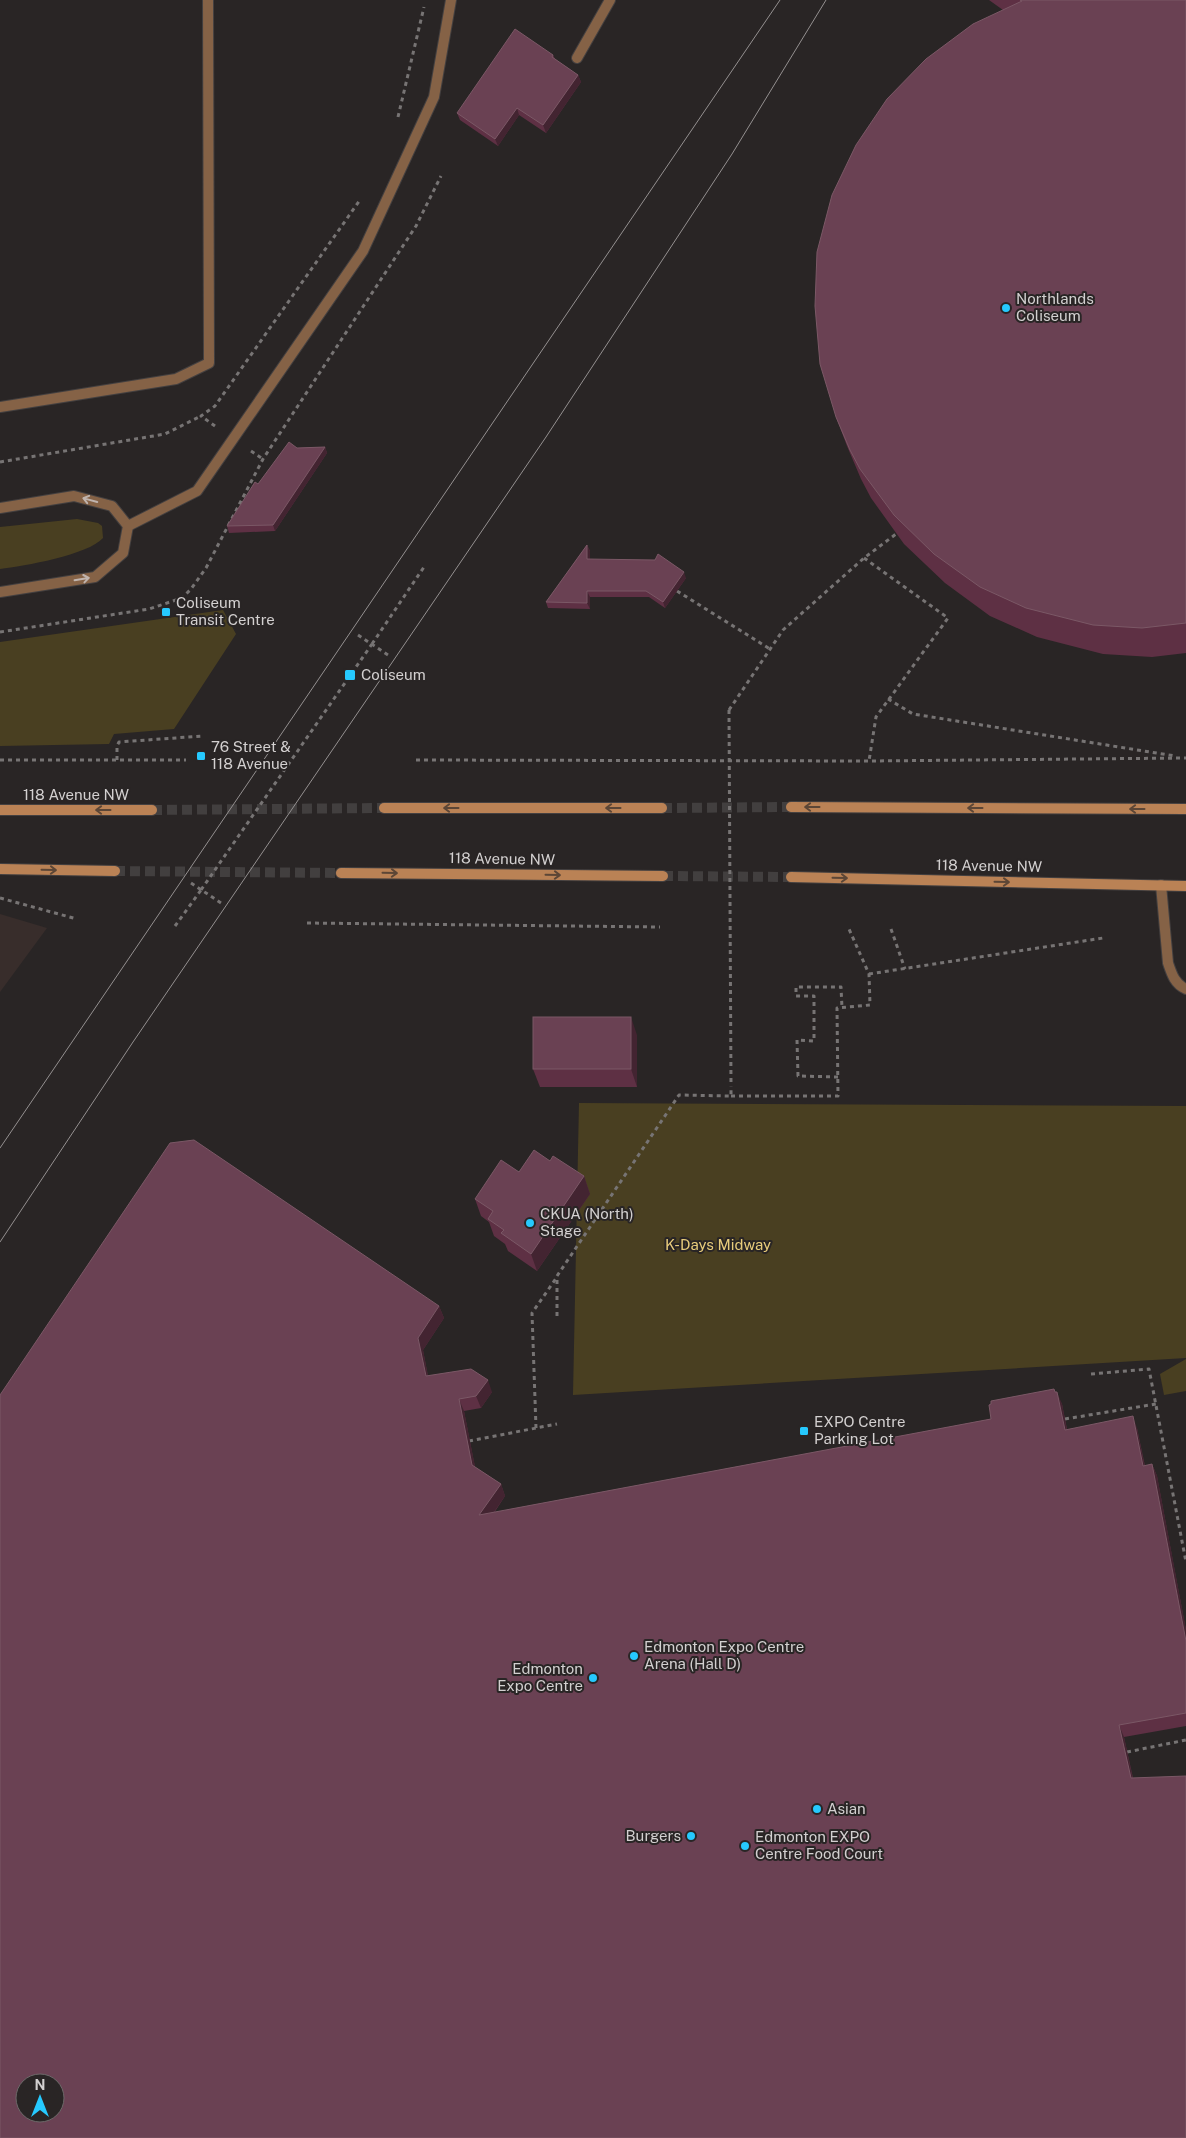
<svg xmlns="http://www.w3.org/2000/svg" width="1186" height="2138" font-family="'Public Sans',sans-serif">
<rect width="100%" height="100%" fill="#292525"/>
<path fill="#382d2b" d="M 0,914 L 47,928 L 0,992 Z"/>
<g fill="#493f21">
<path d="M 77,519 L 98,523 L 102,526 L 103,538 C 88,555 24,566 0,569 L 0,527 Z"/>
<path d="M 223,610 L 236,634 L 174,729 L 114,734 L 109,744 L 0,746 L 0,642 Z"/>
<path d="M 579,1103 L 1186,1106 L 1186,1358 L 573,1395 Z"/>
<path d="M 1186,1359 L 1186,1391 L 1164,1395 L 1160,1374 Z"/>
</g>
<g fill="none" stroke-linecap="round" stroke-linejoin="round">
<g stroke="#423f3f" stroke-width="10" stroke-dasharray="10 5" stroke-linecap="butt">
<path d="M 662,808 L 791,807"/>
<path d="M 152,810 L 384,808"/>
<path d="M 115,871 L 341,873"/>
<path d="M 663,876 L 791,877"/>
</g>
<g stroke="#444040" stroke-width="12">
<g id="service">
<path d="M 577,58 L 610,0"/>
<path d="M 0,407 L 176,379 L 209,363 L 208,0"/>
<path d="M 0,508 L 74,496 L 112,506 L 128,526 L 123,553 L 95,577 L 0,592"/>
<path d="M 128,526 L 197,491 L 363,251 L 434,97 L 451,0"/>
<path d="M 1161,885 L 1168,963 C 1172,975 1175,984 1186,989"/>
</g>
</g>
<g stroke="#444040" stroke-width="12">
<g id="secondary">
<path d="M 791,807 L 1186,809"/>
<path d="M 384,808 L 662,808"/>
<path d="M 0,810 L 152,810"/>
<path d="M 0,869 L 115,871"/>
<path d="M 341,873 L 663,876"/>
<path d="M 791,877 L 1186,886"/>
</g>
</g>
<g stroke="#777474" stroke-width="3" stroke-dasharray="4 4" stroke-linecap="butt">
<path d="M 398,117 L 424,7"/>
<path d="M 215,426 L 201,416 L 215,406 L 360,200"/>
<path d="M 251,451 L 263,459"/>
<path d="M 0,462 L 165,434 L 201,416"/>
<path d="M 864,558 L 948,618 L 876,717 L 869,761"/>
<path d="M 677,591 L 770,649"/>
<path d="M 0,632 L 149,609 L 182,598 L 191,589 L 206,568 L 263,459 L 416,226 L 441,176"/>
<path d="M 358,635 L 388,655"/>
<path d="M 372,644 L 424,567"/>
<path d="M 888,699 L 913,714 L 1175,756"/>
<path d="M 729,710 L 783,630 L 864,558 L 896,534"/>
<path d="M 0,760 L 186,760"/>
<path d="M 117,760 L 117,746 L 119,742 L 203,736"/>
<path d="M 416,760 L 869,761 L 1186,758"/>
<path d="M 191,883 L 221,903"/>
<path d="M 0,898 L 77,919"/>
<path d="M 307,923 L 660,927"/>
<path d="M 175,926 L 201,890"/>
<path d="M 891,929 L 905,969"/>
<path d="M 869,974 L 1103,938"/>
<path d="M 838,1077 L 798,1076 L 797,1040 L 814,1041 L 814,996 L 796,996 L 796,987 L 841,987 L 842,1008"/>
<path d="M 731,1096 L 838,1096 L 837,1008 L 870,1005 L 869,974 L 849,929"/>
<path d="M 557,1316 L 557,1276 L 679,1095 L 731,1096 L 731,1086"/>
<path d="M 1091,1374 L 1149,1369 L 1186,1562"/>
<path d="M 1065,1419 L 1156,1404"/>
<path d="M 536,1428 L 532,1313 L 557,1277"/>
<path d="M 469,1441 L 557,1424"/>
<path d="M 1127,1752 L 1186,1740"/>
</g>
<use href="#service" stroke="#856246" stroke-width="10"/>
<use href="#secondary" stroke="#ba8255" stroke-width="10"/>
<g stroke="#949090" stroke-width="1">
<path d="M 0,1148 L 780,0"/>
<path d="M 0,1242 L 133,1042 L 546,437 L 732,154 L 826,0"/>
</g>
<g stroke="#777474" stroke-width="3" stroke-dasharray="4 4" stroke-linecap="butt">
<path d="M 729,710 L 731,1086"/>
<path d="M 201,890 L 372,644"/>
</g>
</g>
<g fill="#5e3044">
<path d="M 989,0 L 1186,0 L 1186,653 L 1152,657 L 1103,654 L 1037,637 L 990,616 L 945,583 L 904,544 L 871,498 L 861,479 L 847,446 L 836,417 L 1003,10 Z"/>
<path d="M 553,55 L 555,59 L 578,75 L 581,82 L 546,133 L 519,115 L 498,146 L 460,120 L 457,113 Z"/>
<path d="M 325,447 L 327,453 L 275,531 L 229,533 L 227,526 L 258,484 L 297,448 Z"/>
<path d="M 587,545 L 590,551 L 590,559 L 686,578 L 665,608 L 649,597 L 590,597 L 590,609 L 548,608 L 546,602 Z"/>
<path d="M 637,1035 L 637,1087 L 540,1087 L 533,1069 Z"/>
<path d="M 550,1161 L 584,1176 L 590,1194 L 537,1271 L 508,1251 L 505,1244 L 494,1236 L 489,1222 L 481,1216 L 475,1199 L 519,1172 Z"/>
<path d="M 439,1306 L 444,1318 L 423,1350 L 428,1376 L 492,1392 L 481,1408 L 464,1411 L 475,1467 L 501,1484 L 505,1496 L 494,1513 L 991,1419 L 1055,1392 L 1062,1404 L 1067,1429 L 1137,1428 L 1145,1466 L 1152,1464 L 1157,1476 L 1186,1630 L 1186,1726 L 1124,1737 L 1133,1778 L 0,2138 Z"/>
</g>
<g fill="#432431">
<path d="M 578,75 L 581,82 L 546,133 L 543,125 Z"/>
<path d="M 517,108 L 519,115 L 498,146 L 495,139 Z"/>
<path d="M 325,447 L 327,453 L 275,531 L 273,525 Z"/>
<path d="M 587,545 L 590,551 L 590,565 L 587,559 Z"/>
<path d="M 684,572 L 686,578 L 665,608 L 663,602 Z"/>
<path d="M 587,591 L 590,597 L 590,609 L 587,603 Z"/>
<path d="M 631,1017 L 637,1035 L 637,1087 L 631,1069 Z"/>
<path d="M 584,1176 L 590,1194 L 537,1271 L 531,1254 Z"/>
<path d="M 439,1306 L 444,1318 L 423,1350 L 430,1388 L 426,1376 L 418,1338 Z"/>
<path d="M 488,1380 L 492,1392 L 481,1408 L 476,1396 Z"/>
<path d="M 1057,1392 L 1062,1404 L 1069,1442 L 1065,1430 Z"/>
<path d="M 459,1399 L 464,1411 L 477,1477 L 472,1465 Z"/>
<path d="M 1133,1416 L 1137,1428 L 1147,1479 L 1143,1466 Z"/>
<path d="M 1152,1464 L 1157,1476 L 1186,1630 L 1186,1641 Z"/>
<path d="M 501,1484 L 505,1496 L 483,1528 L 479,1515 Z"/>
<path d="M 1119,1725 L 1124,1737 L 1135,1790 L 1131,1778 Z"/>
</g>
<g fill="#6a4153" stroke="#7b5866" fill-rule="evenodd">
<path d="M 1020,0 L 1186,0 L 1186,623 L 1142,628 L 1093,625 L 1026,608 L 980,587 L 934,554 L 894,515 L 860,469 L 850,450 L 836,417 L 820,364 L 815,306 L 817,252 L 832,195 L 856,145 L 887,99 L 926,59 L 973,24 L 1022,1 Z"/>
<path d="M 515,29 L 553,55 L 552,57 L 578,75 L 543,125 L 517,108 L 495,139 L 457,113 Z"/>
<path d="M 289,442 L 297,448 L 325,447 L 273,525 L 227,526 L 255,482 L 258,484 Z"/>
<path d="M 587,545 L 587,559 L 655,560 L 658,554 L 684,572 L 663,602 L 646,591 L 587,591 L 587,603 L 546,602 Z"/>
<rect x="533" y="1017" width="98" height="52"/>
<path d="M 194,1140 L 439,1306 L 418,1338 L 426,1376 L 471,1369 L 488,1380 L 476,1396 L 459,1399 L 472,1465 L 501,1484 L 479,1515 L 991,1419 L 989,1405 L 991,1404 L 991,1401 L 1054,1389 L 1055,1392 L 1057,1392 L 1065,1430 L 1133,1416 L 1143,1466 L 1152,1464 L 1186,1641 L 1186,1713 L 1119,1725 L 1131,1778 L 1186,1776 L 1186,2138 L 0,2138 L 0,1395 L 170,1143 ZM 25,2083 L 55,2083 L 55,2113 L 25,2113 Z"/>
<path d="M 534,1150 L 550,1161 L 553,1156 L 584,1176 L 531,1254 L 501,1233 L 504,1230 L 488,1219 L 493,1211 L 475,1199 L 501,1160 L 519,1172 Z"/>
</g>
<defs><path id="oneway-shaft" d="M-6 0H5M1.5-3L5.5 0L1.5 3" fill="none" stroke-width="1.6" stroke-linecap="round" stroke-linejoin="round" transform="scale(1.25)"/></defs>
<g stroke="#c0b4ae">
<use href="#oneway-shaft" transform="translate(90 500) rotate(-165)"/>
<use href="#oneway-shaft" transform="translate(82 579) rotate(-9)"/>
</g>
<g stroke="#5c4636">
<use href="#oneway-shaft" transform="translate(812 807) rotate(180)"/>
<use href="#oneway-shaft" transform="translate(451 808) rotate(180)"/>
<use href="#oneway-shaft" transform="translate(613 808) rotate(180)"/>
<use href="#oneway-shaft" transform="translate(975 808) rotate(-180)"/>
<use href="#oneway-shaft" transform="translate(1137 809) rotate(-180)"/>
<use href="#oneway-shaft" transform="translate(103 810) rotate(180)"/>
<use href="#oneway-shaft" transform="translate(49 870) rotate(1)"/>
<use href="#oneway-shaft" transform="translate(390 873) rotate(1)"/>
<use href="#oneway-shaft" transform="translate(553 875) rotate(1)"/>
<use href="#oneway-shaft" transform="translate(840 878) rotate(1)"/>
<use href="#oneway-shaft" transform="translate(1002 882) rotate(1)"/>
</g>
<g fill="#26c9fe" stroke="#292525" stroke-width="2">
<circle cx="1006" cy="308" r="5"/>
<rect x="161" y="607" width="10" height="10" rx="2.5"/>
<rect x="344" y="669" width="12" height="12" rx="2.5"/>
<rect x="196" y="751" width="10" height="10" rx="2.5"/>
<circle cx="530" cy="1223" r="5"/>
<rect x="799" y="1426" width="10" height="10" rx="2.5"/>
<circle cx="634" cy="1656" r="5"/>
<circle cx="593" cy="1678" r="5"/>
<circle cx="817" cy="1809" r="5"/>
<circle cx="691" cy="1836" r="5"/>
<circle cx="745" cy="1846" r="5"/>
</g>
<g text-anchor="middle" stroke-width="4" stroke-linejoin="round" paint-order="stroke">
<g font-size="15" fill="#d3d0d0" stroke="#292525" text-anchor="start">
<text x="1016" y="304">Northlands<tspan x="1016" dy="17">Coliseum</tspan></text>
<text x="176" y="608">Coliseum<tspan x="176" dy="17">Transit Centre</tspan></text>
<text x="361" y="680">Coliseum</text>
<text x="211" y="752">76 Street &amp;<tspan x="211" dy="17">118 Avenue</tspan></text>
<text x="540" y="1219">CKUA (North)<tspan x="540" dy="17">Stage</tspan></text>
<text x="814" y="1427">EXPO Centre<tspan x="814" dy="17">Parking Lot</tspan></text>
<text x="644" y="1652">Edmonton Expo Centre<tspan x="644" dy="17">Arena (Hall D)</tspan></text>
<text x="583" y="1674" text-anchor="end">Edmonton<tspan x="583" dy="17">Expo Centre</tspan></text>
<text x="827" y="1814">Asian</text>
<text x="681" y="1841" text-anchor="end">Burgers</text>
<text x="755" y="1842">Edmonton EXPO<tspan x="755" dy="17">Centre Food Court</tspan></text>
</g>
<g font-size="15" fill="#d3d0d0" stroke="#292525">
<text x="76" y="800">118 Avenue NW</text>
<text transform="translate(502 859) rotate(1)" y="5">118 Avenue NW</text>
<text transform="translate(989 866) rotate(1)" y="5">118 Avenue NW</text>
</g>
<g font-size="15" fill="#e8cc7b" stroke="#292525">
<text x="718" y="1250">K-Days Midway</text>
</g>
</g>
<g transform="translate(40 2098)"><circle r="24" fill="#292525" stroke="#6d6969"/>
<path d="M0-4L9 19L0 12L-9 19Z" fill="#26c9fe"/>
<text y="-8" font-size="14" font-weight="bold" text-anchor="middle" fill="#d3d0d0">N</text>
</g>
</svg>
